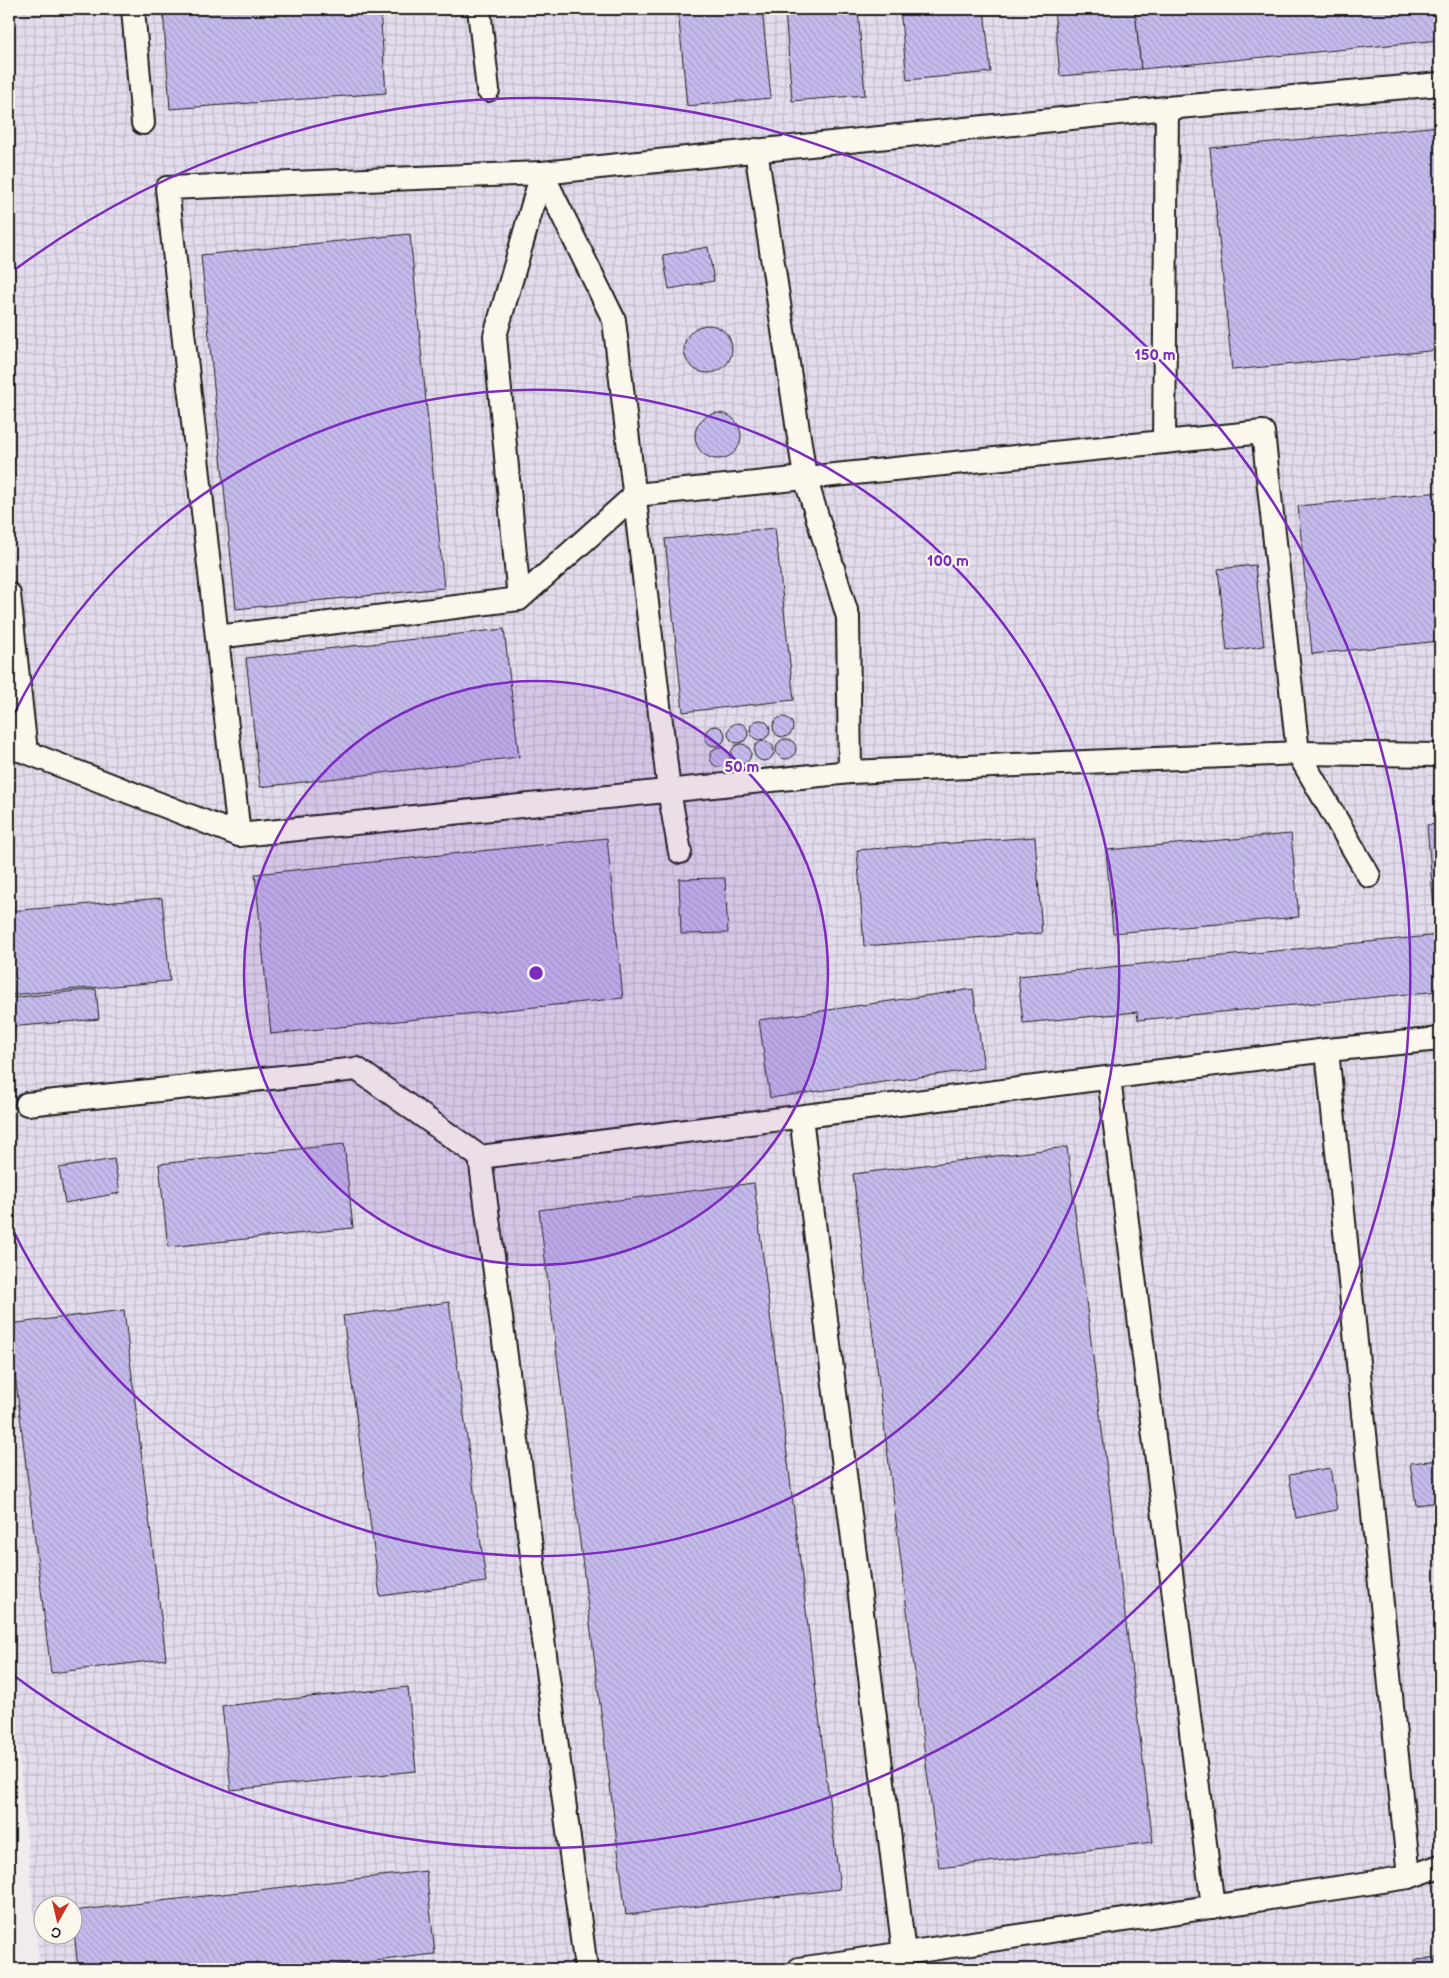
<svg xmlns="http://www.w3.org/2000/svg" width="1449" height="1978" font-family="'Balsamiq Sans',sans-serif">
<defs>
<pattern id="industrial-grid" width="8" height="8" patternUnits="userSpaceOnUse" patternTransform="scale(1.25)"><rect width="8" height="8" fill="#e3dcec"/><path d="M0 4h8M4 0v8" fill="none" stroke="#c2bcca"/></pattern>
<pattern id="building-back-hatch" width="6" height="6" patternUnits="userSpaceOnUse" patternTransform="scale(1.25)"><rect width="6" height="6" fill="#c5baec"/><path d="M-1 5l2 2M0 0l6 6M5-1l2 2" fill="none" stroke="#a99fca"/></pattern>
</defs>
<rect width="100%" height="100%" fill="#f0ebec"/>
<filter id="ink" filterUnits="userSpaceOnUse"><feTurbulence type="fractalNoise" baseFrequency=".02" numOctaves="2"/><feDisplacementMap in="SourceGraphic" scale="10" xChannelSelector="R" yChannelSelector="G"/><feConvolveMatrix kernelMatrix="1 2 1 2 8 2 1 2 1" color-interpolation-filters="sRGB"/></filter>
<g filter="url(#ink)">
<path fill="url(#industrial-grid)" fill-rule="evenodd" d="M 9,9 L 1440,9 L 1440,1969 L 40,1969 L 9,1658 ZM 42,1906 L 72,1906 L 72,1936 L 42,1936 Z"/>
<g fill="url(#building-back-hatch)" stroke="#1c1c1c">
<path d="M 163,9 L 380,9 L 386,93 L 170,109 Z"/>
<path d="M 533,9 L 594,9 L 594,10 L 534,15 Z"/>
<path d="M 678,9 L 762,9 L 771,98 L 687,106 Z"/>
<path d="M 785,9 L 858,9 L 865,95 L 792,101 Z"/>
<path d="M 900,9 L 984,9 L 991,72 L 907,80 Z"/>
<path d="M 1054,9 L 1135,9 L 1141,69 L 1060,76 Z"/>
<path d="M 1135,9 L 1440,9 L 1440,40 L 1141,69 Z"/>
<path d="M 1440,126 L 1440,350 L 1232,370 L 1210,148 Z"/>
<path d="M 410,234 L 444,588 L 236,609 L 201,255 Z"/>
<path d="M 708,247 L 714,281 L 669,289 L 663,255 Z"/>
<circle cx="708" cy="349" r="24"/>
<circle cx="718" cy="436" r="23"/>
<path d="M 1440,492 L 1440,641 L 1312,654 L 1298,506 Z"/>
<path d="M 775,528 L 794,700 L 683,712 L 665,539 Z"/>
<path d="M 1255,565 L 1264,646 L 1227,651 L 1218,569 Z"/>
<path d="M 504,629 L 519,757 L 260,787 L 246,658 Z"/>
<circle cx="783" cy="727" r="10"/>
<circle cx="760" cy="730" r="10"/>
<circle cx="738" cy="733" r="10"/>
<circle cx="715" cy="736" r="10"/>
<circle cx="786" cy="749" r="10"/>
<circle cx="764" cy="751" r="10"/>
<circle cx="741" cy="754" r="10"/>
<circle cx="720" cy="757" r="10"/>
<path d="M 1440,824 L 1440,908 L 1434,909 L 1427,825 Z"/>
<path d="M 1291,834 L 1299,917 L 1113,933 L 1106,850 Z"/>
<path d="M 1035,837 L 1042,933 L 864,946 L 857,850 Z"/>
<path d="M 607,838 L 623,998 L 271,1034 L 255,874 Z"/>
<path d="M 725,878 L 728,933 L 681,934 L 679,879 Z"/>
<path d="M 162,898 L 170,981 L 9,995 L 9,911 Z"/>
<path d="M 1440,935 L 1440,991 L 1138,1020 L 1137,1012 L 1023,1023 L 1018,976 Z"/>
<path d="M 96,989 L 99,1019 L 9,1027 L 9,998 Z"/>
<path d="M 973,989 L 984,1068 L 770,1098 L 759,1020 Z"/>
<path d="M 344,1144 L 353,1228 L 168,1247 L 159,1164 Z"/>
<path d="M 1067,1147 L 1153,1842 L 939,1868 L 853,1174 Z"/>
<path d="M 114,1159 L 120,1193 L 65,1203 L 59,1168 Z"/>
<path d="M 754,1183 L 840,1889 L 626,1915 L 539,1210 Z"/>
<path d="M 449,1302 L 486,1582 L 380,1596 L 343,1316 Z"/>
<path d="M 124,1310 L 166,1659 L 51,1673 L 9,1324 Z"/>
<path d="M 1440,1460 L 1440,1502 L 1416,1505 L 1410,1463 Z"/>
<path d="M 1330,1468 L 1337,1510 L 1296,1518 L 1289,1475 Z"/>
<path d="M 408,1687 L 416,1771 L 231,1790 L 222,1706 Z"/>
<path d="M 426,1871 L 435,1954 L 305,1969 L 78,1969 L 72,1911 Z"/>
<path d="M 1440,1958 L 1440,1969 L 1416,1969 L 1415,1960 Z"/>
</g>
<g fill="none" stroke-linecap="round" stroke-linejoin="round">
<g stroke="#1c1c1c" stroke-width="26">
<g id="service">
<path d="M 133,9 L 143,123"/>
<path d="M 479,9 L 488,90"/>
<path d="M 756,150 L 805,477 L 848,617 L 850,772"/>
<path d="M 542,173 L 614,320 L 669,791 L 680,852"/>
<path d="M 1164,442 L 1167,108"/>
<path d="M 9,594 L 26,752"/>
<path d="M 519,599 L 495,336 L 542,173"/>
<path d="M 217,637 L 519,599 L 635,495 L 1263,432 L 1298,753 L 1369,876"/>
<path d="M 9,747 L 26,752 L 239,835 L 850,772 L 1298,753 L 1440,755"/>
<path d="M 239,835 L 167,188 L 542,173 L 1167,108 L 1440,84"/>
<path d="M 1327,1050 L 1409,1877"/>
<path d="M 1109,1078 L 1213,1907"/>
<path d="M 27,1104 L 357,1069 L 480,1157"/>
<path d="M 801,1117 L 904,1953"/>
<path d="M 586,1969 L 480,1157 L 1327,1050 L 1440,1039"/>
<path d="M 799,1969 L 1409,1877 L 1440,1866"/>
</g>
</g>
<use href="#service" stroke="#fbf7ec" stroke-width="22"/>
</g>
</g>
<circle cx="536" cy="973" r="292" fill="#7b2cbf" fill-opacity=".12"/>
<g fill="none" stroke="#7b2cbf" stroke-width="2.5">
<circle cx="536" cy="973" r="292"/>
<path d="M10 722A583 583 0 1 1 10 1224"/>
<path d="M9 274A875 875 0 1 1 9 1672"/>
</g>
<circle cx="536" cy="973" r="8" fill="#7b2cbf" stroke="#fbf7ec" stroke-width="2.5"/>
<g font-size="15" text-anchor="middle" font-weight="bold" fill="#7b2cbf" stroke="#fbf7ec" stroke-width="4.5" stroke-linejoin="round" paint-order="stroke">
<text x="1155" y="360">150 m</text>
<text x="948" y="566">100 m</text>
<text x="742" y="772">50 m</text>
</g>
<rect width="1449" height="1978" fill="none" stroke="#fbf7ec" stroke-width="30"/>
<rect x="15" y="15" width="1419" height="1948" fill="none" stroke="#1c1c1c" stroke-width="2" filter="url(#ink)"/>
<g transform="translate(58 1920) rotate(188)"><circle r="24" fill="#fbf7ec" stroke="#a29f99"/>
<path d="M0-4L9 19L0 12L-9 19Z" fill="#c8321e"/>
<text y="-8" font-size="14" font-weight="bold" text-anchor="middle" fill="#1c1c1c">С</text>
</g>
</svg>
